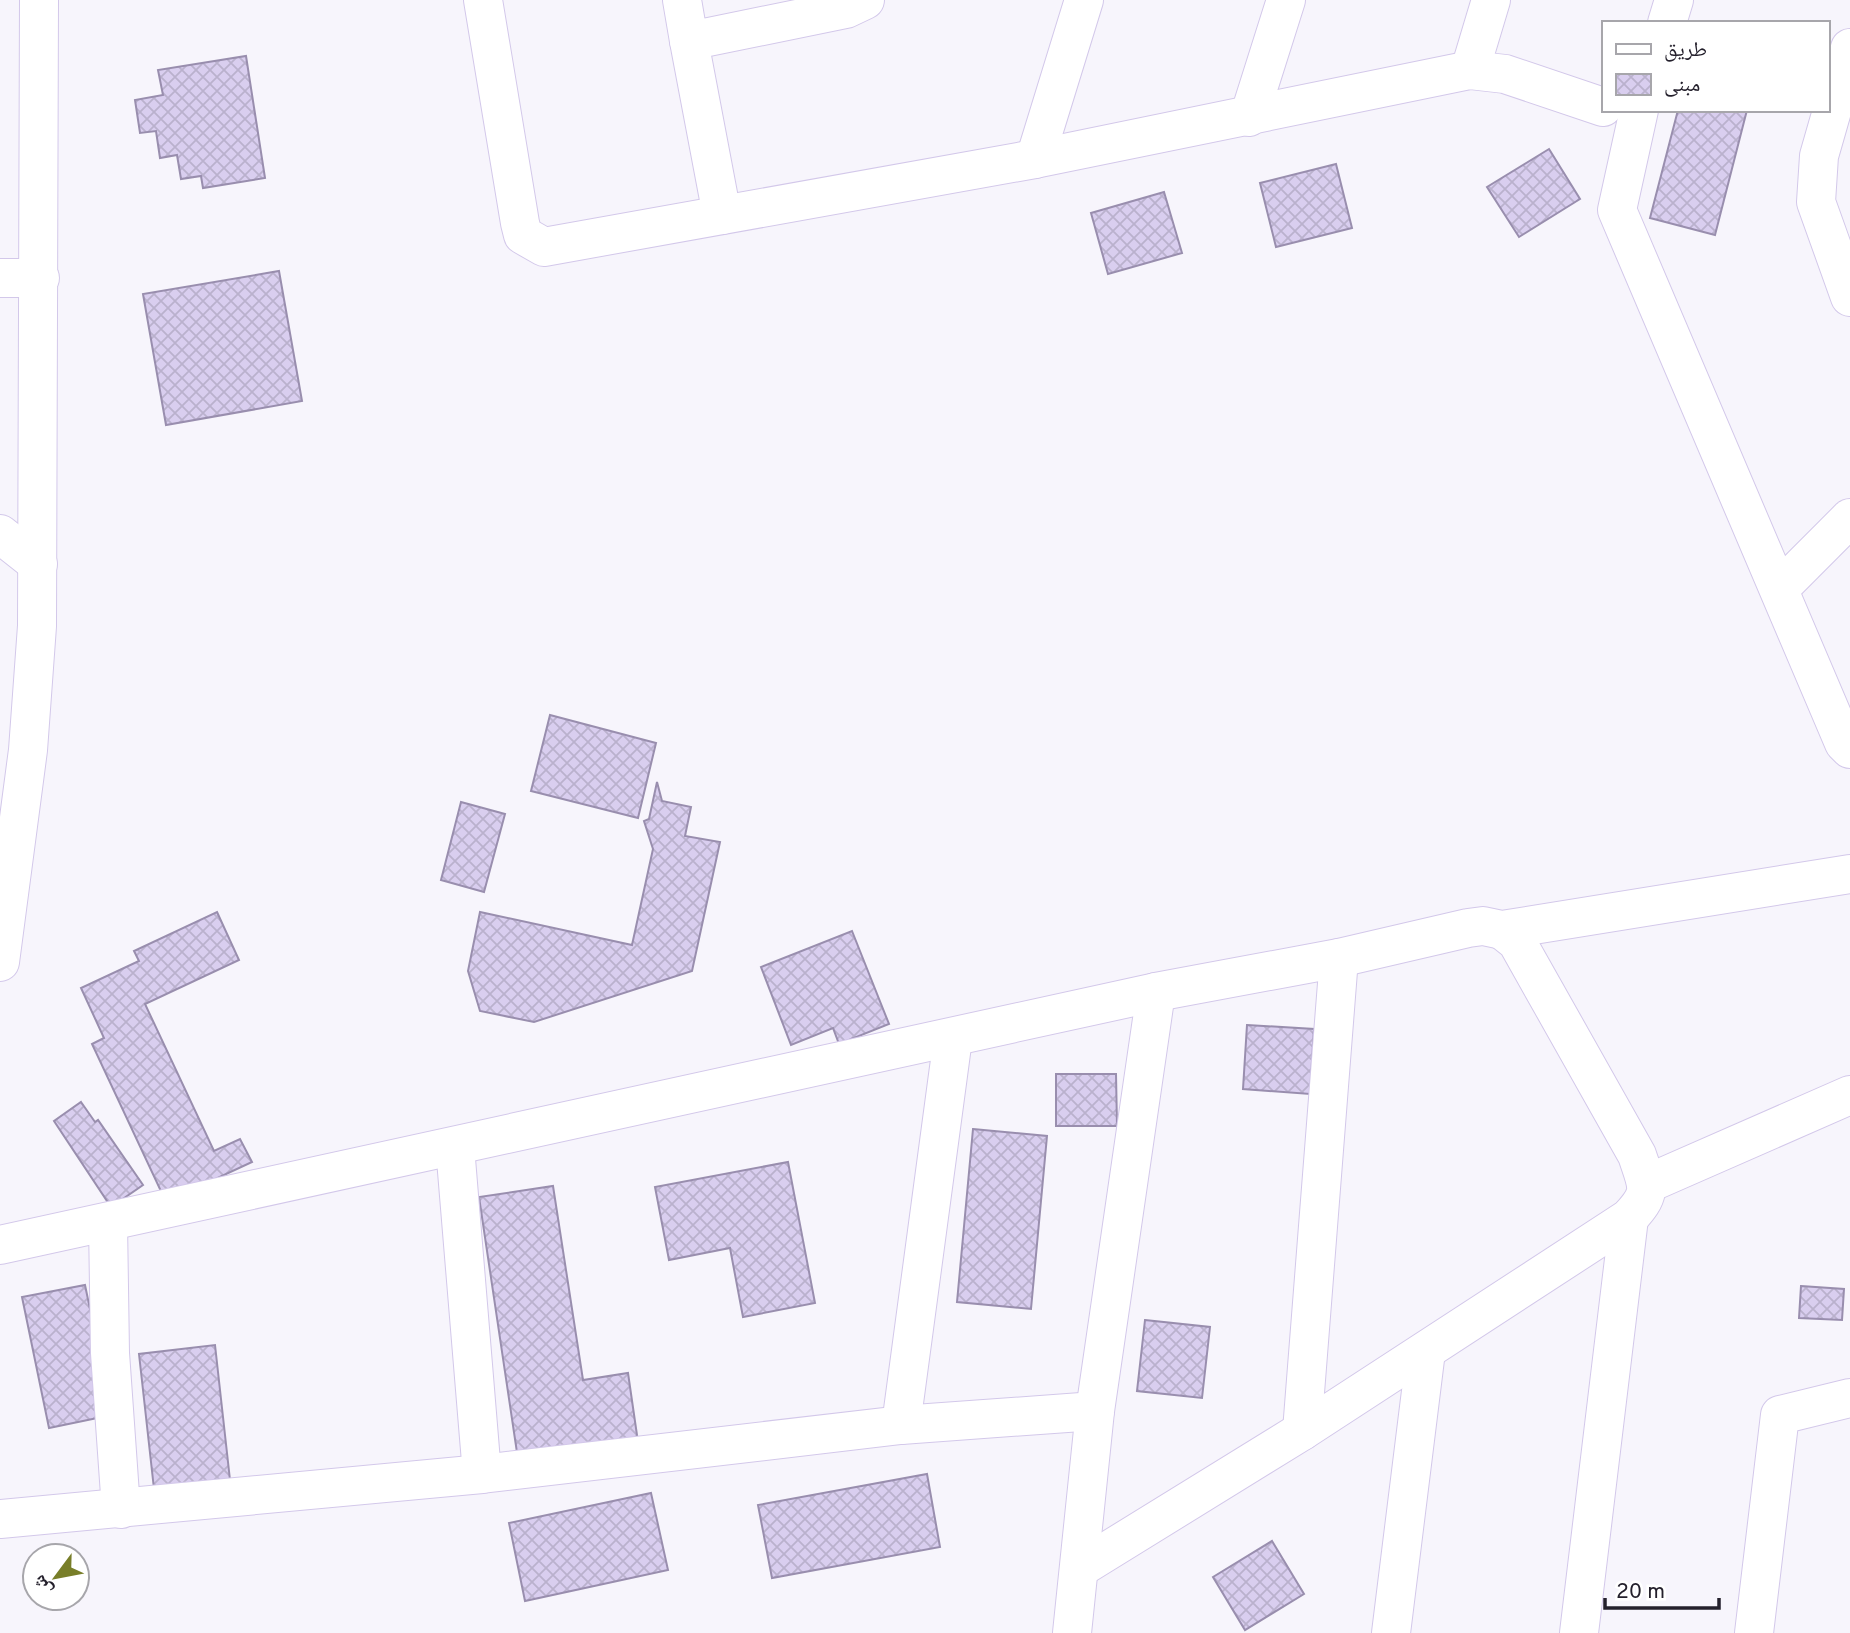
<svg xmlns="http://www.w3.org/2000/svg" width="1850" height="1633" font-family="Overpass,'Noto Naskh Arabic',sans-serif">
<defs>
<pattern id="building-cross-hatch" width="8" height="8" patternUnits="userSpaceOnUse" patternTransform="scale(1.75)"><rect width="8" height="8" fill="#d9ceef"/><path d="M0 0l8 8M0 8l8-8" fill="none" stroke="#bab1cd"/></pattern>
</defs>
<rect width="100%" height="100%" fill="#f7f5fc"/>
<g fill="url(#building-cross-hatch)" stroke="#998eae" stroke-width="2">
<path d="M 246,56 L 265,178 L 203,188 L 201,176 L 181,179 L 177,155 L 160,158 L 156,131 L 140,133 L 135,100 L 163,95 L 158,70 Z"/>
<path d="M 1678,110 L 1747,110 L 1715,235 L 1650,218 Z"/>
<path d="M 1549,149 L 1580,199 L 1519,237 L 1487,187 Z"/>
<path d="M 1336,164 L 1352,228 L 1276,247 L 1260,183 Z"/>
<path d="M 1164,192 L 1182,253 L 1108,274 L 1091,213 Z"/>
<path d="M 279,271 L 302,401 L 166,425 L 143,294 Z"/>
<path d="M 550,715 L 656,743 L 638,818 L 531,791 Z"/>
<path d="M 657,782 L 662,801 L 691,807 L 685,836 L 720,842 L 692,971 L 534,1022 L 480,1011 L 468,971 L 480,912 L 632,945 L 653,849 L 644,821 L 649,819 Z"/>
<path d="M 461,802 L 505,814 L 484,892 L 441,880 Z"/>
<path d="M 217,912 L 239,960 L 145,1004 L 214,1151 L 240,1139 L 252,1162 L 166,1202 L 92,1044 L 104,1038 L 81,988 L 139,961 L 134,951 Z"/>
<path d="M 852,931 L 889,1024 L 839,1044 L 833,1028 L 791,1045 L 761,967 Z"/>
<path d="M 1247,1025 L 1314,1029 L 1310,1094 L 1243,1089 Z"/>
<path d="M 1056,1074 L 1116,1074 L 1117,1126 L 1056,1126 Z"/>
<path d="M 81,1102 L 95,1122 L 98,1120 L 143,1185 L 111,1207 L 54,1121 Z"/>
<path d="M 973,1129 L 1047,1136 L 1031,1309 L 957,1302 Z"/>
<path d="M 788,1162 L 815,1303 L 743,1317 L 730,1248 L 669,1260 L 655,1187 Z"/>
<path d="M 553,1186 L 583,1380 L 628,1373 L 639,1449 L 519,1466 L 479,1197 Z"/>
<path d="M 85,1285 L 112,1415 L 49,1428 L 22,1297 Z"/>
<path d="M 1801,1286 L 1844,1289 L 1842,1320 L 1799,1318 Z"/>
<path d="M 1145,1320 L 1210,1327 L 1202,1398 L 1137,1391 Z"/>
<path d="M 215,1345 L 231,1489 L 155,1498 L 139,1354 Z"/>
<path d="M 927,1474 L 940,1547 L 772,1578 L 758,1505 Z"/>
<path d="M 651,1493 L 668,1570 L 525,1601 L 509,1523 Z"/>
<path d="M 1272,1541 L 1304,1594 L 1245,1630 L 1213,1577 Z"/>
</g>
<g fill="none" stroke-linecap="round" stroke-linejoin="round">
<g stroke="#d3c8ea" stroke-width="40">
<g id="minor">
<path d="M 483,0 L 520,223 L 523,235 L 544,247 L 1035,159 L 1470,70 L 1505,74 L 1603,107"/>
<path d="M 682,0 L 689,41 L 846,9 L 865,0"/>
<path d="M 1667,23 L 1674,0"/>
<path d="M 689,41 L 722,215"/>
<path d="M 1850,48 L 1819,156 L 1816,202 L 1850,297"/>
<path d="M 1470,70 L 1491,0"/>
<path d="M 1639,110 L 1617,210 L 1844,743 L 1850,749"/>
<path d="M 1249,117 L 1286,0"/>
<path d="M 1035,159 L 1084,0"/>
<path d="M 0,278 L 40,278"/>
<path d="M 0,534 L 38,564"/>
<path d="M 1779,589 L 1850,518"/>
<path d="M 0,962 L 28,750 L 37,626 L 39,0"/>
<path d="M 455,1147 L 482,1474"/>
<path d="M 1647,1184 L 1850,1095"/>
<path d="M 108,1222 L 110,1353 L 121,1509"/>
<path d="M 0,1245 L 1156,992 L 1339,958 L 1468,928 L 1483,926 L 1502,930 L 1850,874"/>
<path d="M 901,1425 L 953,1038"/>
<path d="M 1302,1431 L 1339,958"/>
<path d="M 0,1519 L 482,1474 L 901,1425 L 1095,1411"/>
<path d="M 1080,1568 L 1302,1431 L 1629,1218 C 1653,1192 1648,1188 1637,1155 L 1517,942 L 1502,930"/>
<path d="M 1072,1633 L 1095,1411 L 1156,992"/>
<path d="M 1391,1633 L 1426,1351"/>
<path d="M 1579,1633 L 1629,1218"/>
<path d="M 1754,1633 L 1780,1415 L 1850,1398"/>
</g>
</g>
<use href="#minor" stroke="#fff" stroke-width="38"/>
</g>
<rect x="1602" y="21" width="228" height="91" fill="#ffffff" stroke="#a7a6ab" stroke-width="2"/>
<rect x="1616" y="44" width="35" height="10" fill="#ffffff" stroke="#a7a6ab" stroke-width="2"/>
<text x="1664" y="56" font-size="21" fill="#24202c">طريق</text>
<rect x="1616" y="74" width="35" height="21" fill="url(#building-cross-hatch)" stroke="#a7a6ab" stroke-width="2"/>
<text x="1664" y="91" font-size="21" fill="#24202c">مبنى</text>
<g transform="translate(56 1577) rotate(238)"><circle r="33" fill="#ffffff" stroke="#a7a6ab" stroke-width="2"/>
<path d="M0-5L12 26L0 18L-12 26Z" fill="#787e29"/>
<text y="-10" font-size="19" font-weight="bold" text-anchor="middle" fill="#24202c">ش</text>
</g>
<path d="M1605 1598v10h114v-10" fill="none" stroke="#24202c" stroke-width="3.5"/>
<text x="1616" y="1598" font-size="21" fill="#24202c" stroke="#ffffff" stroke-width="5" paint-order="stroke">20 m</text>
</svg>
